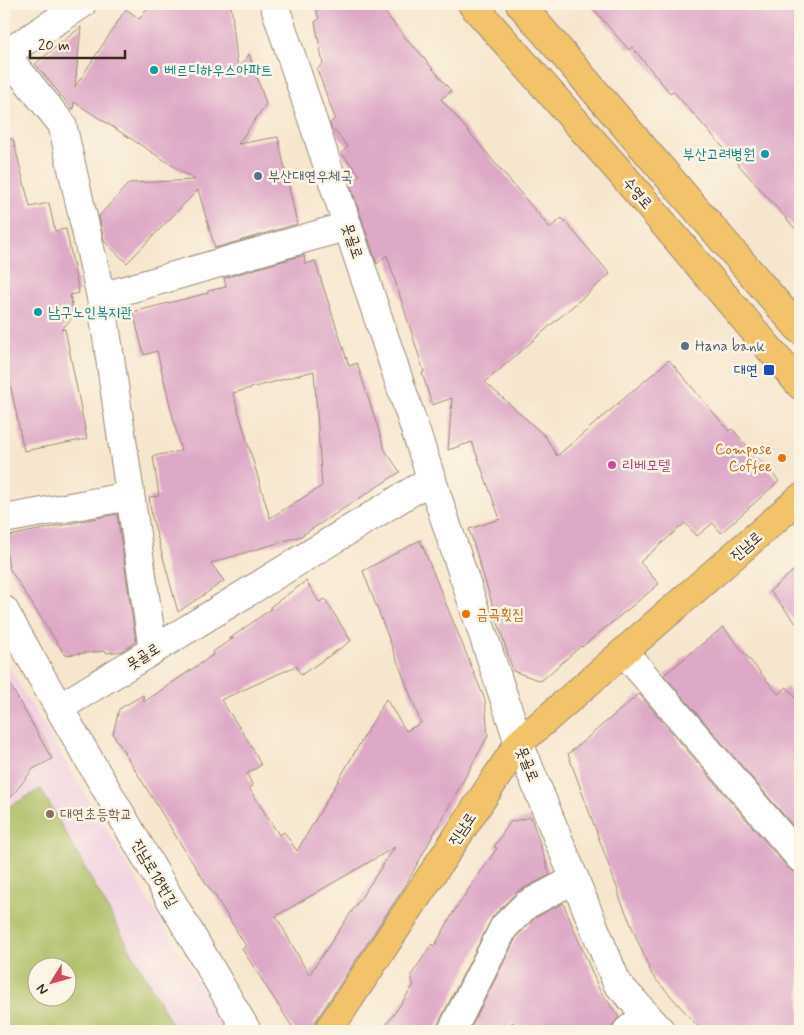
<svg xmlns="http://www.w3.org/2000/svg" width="804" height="1035" font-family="Mynerve,'Poor Story',sans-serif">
<rect width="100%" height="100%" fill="#fcf5e5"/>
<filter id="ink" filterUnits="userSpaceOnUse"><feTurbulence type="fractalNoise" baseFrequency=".02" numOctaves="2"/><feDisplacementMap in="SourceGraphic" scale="10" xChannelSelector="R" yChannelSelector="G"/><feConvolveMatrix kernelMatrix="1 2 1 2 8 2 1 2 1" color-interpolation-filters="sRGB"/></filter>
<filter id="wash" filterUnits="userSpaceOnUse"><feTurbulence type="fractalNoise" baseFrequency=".0096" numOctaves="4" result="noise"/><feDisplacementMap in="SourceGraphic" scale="20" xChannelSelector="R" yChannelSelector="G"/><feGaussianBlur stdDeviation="1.12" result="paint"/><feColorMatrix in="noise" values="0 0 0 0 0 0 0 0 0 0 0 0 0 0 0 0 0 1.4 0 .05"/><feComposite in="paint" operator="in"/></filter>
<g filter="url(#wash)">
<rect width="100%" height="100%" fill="#f7e6ce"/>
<path fill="#f1d0e2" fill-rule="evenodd" d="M 4,660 L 227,1031 L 4,1031 ZM 38,968 L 68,968 L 68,998 L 38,998 Z"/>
<path fill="#aabc60" stroke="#72733f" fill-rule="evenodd" d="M 41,789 L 174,1028 L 168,1031 L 4,1031 L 4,809 ZM 38,968 L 68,968 L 68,998 L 38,998 Z"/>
<g id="blocks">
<g fill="#dea8c7" fill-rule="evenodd">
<path d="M 149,4 L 231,4 L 238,71 L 249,54 L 266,104 L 238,144 L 278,137 L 297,224 L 215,248 L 198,190 L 127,263 L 104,241 L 99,216 L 129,183 L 195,180 L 74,102 L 73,110 L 35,64 L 81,27 L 75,87 L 126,9 L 140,19 Z"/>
<path d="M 314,4 L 378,4 L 413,47 L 414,46 L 451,91 L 441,99 L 550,228 L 562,218 L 610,274 L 485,382 L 545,436 L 557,456 L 669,360 L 729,431 L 732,429 L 779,481 L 721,533 L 713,523 L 697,536 L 685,523 L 640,562 L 659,584 L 582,647 L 581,646 L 541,681 L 513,671 L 469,529 L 500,519 L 472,442 L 448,450 L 452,398 L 432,405 L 422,373 L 424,372 L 387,255 L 377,264 L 350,184 L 360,175 L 341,153 L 348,147 L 331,127 L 330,123 L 335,118 L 317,69 L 323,64 L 315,22 L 319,19 Z"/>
<path d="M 589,4 L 800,4 L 800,234 L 673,91 L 670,93 L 632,47 L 629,50 Z"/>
<path d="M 13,139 L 30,207 L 49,203 L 55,231 L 66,229 L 79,293 L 70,295 L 74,316 L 61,330 L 65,329 L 87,439 L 24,451 L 4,354 L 4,140 Z"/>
<path d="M 304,255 L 305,264 L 315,261 L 349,366 L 357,363 L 385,450 L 400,472 L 301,536 L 211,563 L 224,581 L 178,612 L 152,517 L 149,497 L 159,496 L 153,456 L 181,451 L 157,351 L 144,355 L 133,312 L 208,293 L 208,291 L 226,287 L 224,278 ZM 314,371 L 322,486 L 270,518 L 233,393 Z"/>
<path d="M 117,514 L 136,642 L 122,651 L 107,653 L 106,651 L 65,655 L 9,568 L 4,537 Z"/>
<path d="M 420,540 L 485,700 L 488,736 L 405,886 L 315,1022 L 313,1031 L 295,1031 L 242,949 L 246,946 L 214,894 L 213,894 L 187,854 L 113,734 L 119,709 L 143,695 L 144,702 L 213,655 L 212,652 L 234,638 L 229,639 L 271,609 L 270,607 L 306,581 L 319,602 L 325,599 L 351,641 L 301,675 L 296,666 L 221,700 L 249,742 L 261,765 L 247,774 L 253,786 L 249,788 L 279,835 L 284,832 L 297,851 L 386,699 L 406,731 L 421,723 L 363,571 ZM 395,847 L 309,975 L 276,916 Z"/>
<path d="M 800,565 L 800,628 L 770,591 Z"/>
<path d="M 723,627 L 778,694 L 787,687 L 800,703 L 800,834 L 664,675 Z"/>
<path d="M 4,674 L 52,759 L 33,769 L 4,806 Z"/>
<path d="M 639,694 L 788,868 L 794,872 L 800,873 L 800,1031 L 702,1031 L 652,975 L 619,896 L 620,896 L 568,754 Z"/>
<path d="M 531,817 L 550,875 L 518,891 L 493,916 L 438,1024 L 436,1031 L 382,1031 L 414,985 L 412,981 L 412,974 L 432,944 L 434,947 L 456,908 L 497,848 L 494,847 L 510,822 Z"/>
<path d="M 563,903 L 599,989 L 619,1017 L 613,1025 L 612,1031 L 530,1031 L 512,1022 L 509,1031 L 469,1031 L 517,936 L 535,918 Z"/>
</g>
</g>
</g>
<g filter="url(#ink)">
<use href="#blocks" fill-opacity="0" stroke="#998876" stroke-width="1"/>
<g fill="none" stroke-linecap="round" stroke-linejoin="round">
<g stroke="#998876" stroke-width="30">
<g id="minor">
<path d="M 274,4 L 519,743 L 617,983 L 661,1031"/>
<path d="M 5,54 L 62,124 L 101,297"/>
<path d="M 4,55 L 82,4"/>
<path d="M 4,519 L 130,496"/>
<path d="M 4,610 L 59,708 L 247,1031"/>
<path d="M 153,650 L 101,297 L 348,226"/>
<path d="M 625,653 L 800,858"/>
<path d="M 59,708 L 432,479"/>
<path d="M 452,1031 L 504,927 L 526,905 L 575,879"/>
<path d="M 627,1031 L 646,1015"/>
</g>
</g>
<g stroke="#998876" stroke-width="30">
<g id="major">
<path d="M 472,4 L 620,172 L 800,385"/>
<path d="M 520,4 L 800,330"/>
<path d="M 328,1031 L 519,743 L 800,498"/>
</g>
</g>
<use href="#minor" stroke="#fff" stroke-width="28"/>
<use href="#major" stroke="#f2c36a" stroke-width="28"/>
</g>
</g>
<g fill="#0f9aa8" stroke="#fcf5e5" stroke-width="2">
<circle cx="154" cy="70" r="5"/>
<circle cx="765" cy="154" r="5"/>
<circle cx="38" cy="312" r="5"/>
</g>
<g fill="#5c6f8a" stroke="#fcf5e5" stroke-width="2">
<circle cx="258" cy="176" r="5"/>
<circle cx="685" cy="346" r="5"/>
</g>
<rect fill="#1a4fb4" stroke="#fcf5e5" stroke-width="2" x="763" y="364" width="12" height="12" rx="2.5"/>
<g fill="#e8710a" stroke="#fcf5e5" stroke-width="2">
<circle cx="782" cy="458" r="5"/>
<circle cx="466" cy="614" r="5"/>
</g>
<circle fill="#d1479c" stroke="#fcf5e5" stroke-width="2" cx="612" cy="465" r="5"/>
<circle fill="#8d6e63" stroke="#fcf5e5" stroke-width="2" cx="50" cy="814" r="5"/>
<g text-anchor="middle" stroke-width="5" stroke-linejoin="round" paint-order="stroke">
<g font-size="15" fill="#0d838f" stroke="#fcf5e5" text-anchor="start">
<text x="164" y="75">베르디하우스아파트</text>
<text x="755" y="159" text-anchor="end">부산고려병원</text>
<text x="48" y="317">남구노인복지관</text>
</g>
<g font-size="15" fill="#4e5e75" stroke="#fcf5e5" text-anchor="start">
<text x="268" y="181">부산대연우체국</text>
<text x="695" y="351">Hana bank</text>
</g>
<g font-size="15" fill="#3b2a1e" stroke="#fcf5e5">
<text transform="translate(638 193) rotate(50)" y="5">수영로</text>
<text transform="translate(353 241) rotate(72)" y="5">못골로</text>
<text transform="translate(746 546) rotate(-41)" y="5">진남로</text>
<text transform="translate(143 656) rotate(-32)" y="5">못골로</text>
<text transform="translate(528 764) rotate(68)" y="5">못골로</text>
<text transform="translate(462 829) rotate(-56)" y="5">진남로</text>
<text transform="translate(155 873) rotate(60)" y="5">진남로18번길</text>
</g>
<g font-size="15" fill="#164399" stroke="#fcf5e5" text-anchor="end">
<text x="758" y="375">대연</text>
</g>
<g font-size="15" fill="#c56008" stroke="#fcf5e5" text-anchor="end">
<text x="772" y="454">Compose<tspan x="772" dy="17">Coffee</tspan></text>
<text x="476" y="619" text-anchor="start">금곡횟집</text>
</g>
<g font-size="15" fill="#b23c85" stroke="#fcf5e5" text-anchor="start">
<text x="622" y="470">리베모텔</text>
</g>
<g font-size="15" fill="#785e54" stroke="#fcf5e5" text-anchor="start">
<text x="60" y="819">대연초등학교</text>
</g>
</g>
<rect width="804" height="1035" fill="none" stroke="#fcf5e5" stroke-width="20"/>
<g transform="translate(52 982) rotate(233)"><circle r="24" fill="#fcf5e5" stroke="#afa495"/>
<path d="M0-4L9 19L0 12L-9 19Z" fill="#d1495b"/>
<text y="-8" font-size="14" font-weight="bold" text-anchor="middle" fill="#3b2a1e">N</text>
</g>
<path d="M30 50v8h95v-8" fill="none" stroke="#3b2a1e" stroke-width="2.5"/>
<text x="38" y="50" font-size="15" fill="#3b2a1e" stroke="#fcf5e5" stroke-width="4" paint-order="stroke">20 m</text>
</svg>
